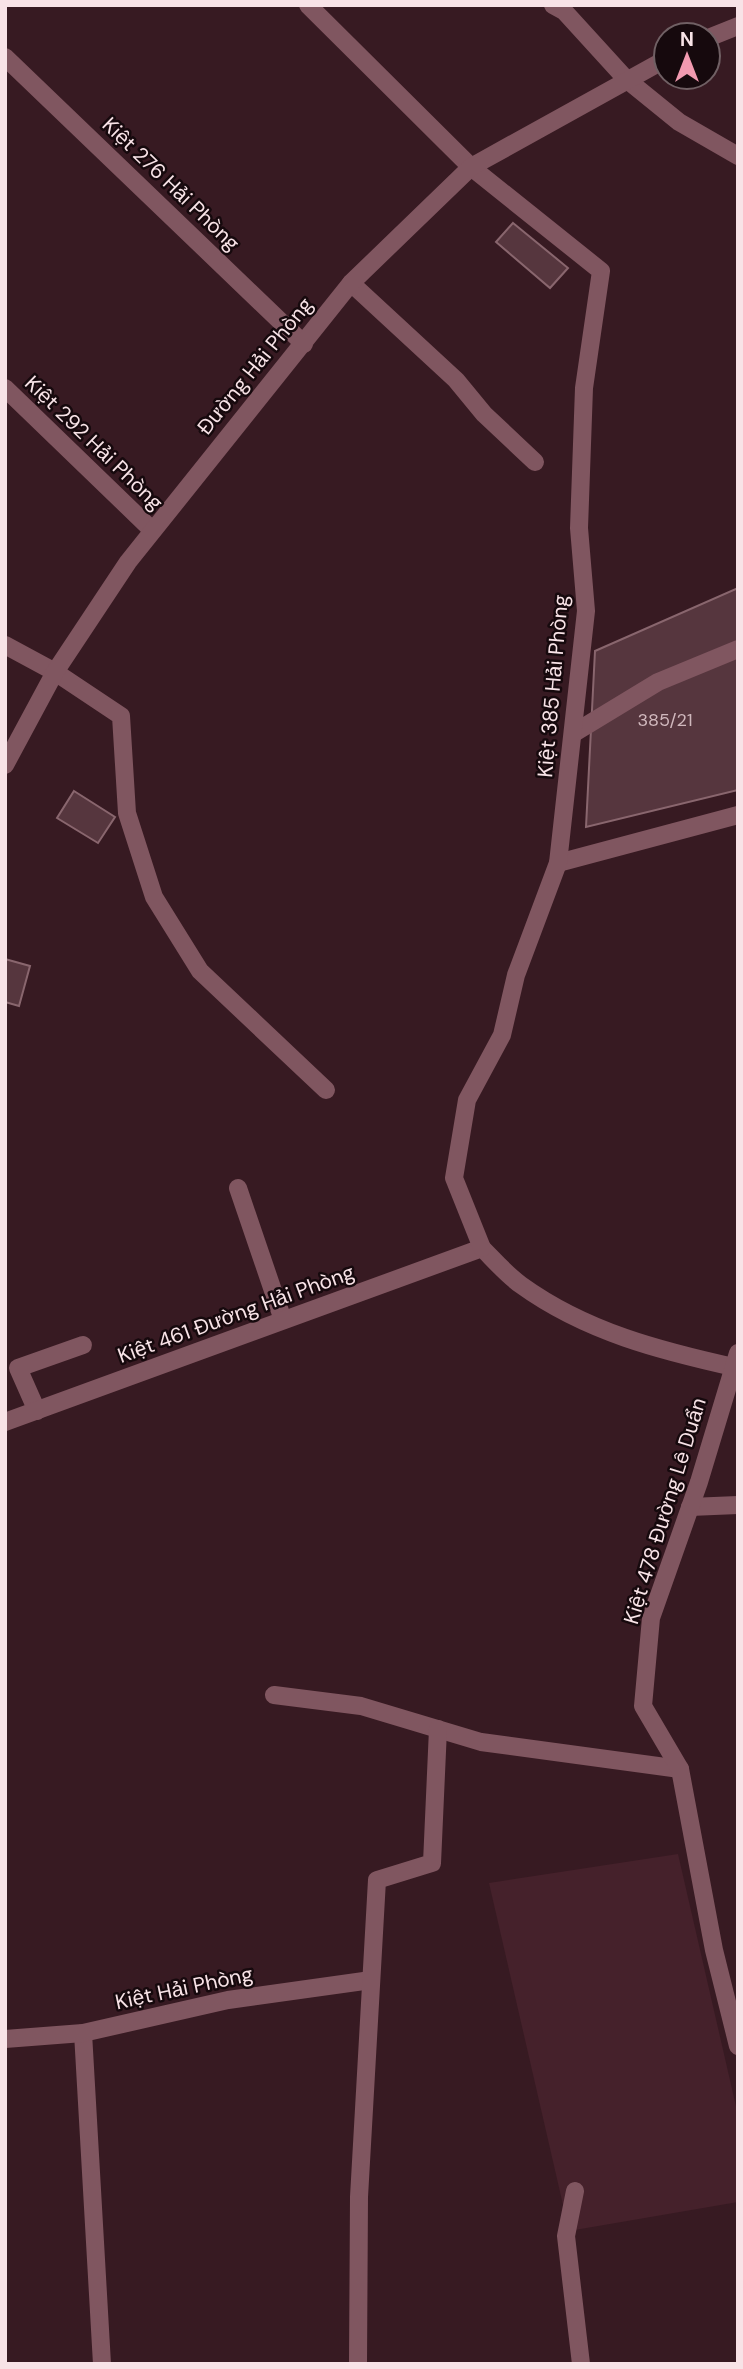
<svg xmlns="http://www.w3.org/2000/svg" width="743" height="2369" font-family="'DM Sans',sans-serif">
<rect width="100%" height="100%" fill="#371a22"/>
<path fill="#45212b" d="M 678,1854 L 738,2115 L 738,2202 L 569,2231 L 489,1883 Z"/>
<g fill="#56363e" stroke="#89666e" stroke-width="2">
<path d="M 513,223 L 568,268 L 550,288 L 496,242 Z"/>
<path d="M 738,588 L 738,790 L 586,827 L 595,651 Z"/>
<path d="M 74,791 L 115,817 L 98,843 L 57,818 Z"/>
<path d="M 5,959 L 30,966 L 19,1006 L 5,1002 Z"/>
</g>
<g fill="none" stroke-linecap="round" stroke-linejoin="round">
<g stroke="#805660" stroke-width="18">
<path d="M 626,79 L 679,122 L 738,156"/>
<path d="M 351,283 L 456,380 L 484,414 L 535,462"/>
<path d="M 55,672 L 121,716 L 127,813 L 154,897 L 200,971 L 326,1090"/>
<path d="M 574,733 L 658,682 L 738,649"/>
<path d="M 558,863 L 738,815"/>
<path d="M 238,1188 L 283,1320"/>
<path d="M 37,1411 L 18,1368 L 83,1345"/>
<path d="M 5,1422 L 482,1248 C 494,1260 507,1275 521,1285 C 586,1332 661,1351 738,1368"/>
<path d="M 690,1507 L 738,1505"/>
<path d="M 274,1695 L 361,1706 L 481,1742 L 680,1769"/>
<path d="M 83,2033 L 102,2364"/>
<path d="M 5,2039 L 83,2033 L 228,2000 L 371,1980"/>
<path d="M 575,2191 L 566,2236 L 581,2364"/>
<path d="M 358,2364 L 359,2197 L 377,1880 L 432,1863 L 438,1729"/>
</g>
<g stroke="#805660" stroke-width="18">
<path d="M 308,5 L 471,167 L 601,271 L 584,388 L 579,528 L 586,611 L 558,863 L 516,975 L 502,1035 L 467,1100 L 454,1178 L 482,1248"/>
<path d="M 553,5 L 564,11 L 626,79"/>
<path d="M 5,57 L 304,344"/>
<path d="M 5,388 L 152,530"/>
<path d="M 5,645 L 55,672"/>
<path d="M 738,1353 L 699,1482 L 651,1618 L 643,1706 L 680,1769 L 714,1950 L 738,2046"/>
</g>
<g stroke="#805660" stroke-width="18">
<path d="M 708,38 L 738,26"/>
<path d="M 5,765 L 55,672 L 128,562 L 351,283 L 471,167 L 666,59"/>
</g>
</g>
<g text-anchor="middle" stroke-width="5" stroke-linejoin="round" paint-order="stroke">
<g font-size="18" fill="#d0b8bd">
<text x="665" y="726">385/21</text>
</g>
<g font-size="21" fill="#f8e3e7" stroke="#16090d">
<text transform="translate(171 184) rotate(44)" y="7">Kiệt 276 Hải Phòng</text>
<text transform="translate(255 366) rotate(-51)" y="7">Đường Hải Phòng</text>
<text transform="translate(94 443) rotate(44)" y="7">Kiệt 292 Hải Phòng</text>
<text transform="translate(553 686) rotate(-85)" y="7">Kiệt 385 Hải Phòng</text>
<text transform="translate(236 1314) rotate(-20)" y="7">Kiệt 461 Đường Hải Phòng</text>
<text transform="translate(665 1511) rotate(-73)" y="7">Kiệt 478 Đường Lê Duẩn</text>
<text transform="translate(184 1988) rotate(-12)" y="7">Kiệt Hải Phòng</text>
</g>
</g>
<rect width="743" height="2369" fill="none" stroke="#f8e3e7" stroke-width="14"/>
<g transform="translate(687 56)"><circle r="33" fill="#16090d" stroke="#706064" stroke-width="2"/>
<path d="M0-5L12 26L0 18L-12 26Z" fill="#f29ab0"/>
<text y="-10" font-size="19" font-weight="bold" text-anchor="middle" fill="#f8e3e7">N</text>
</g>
</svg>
